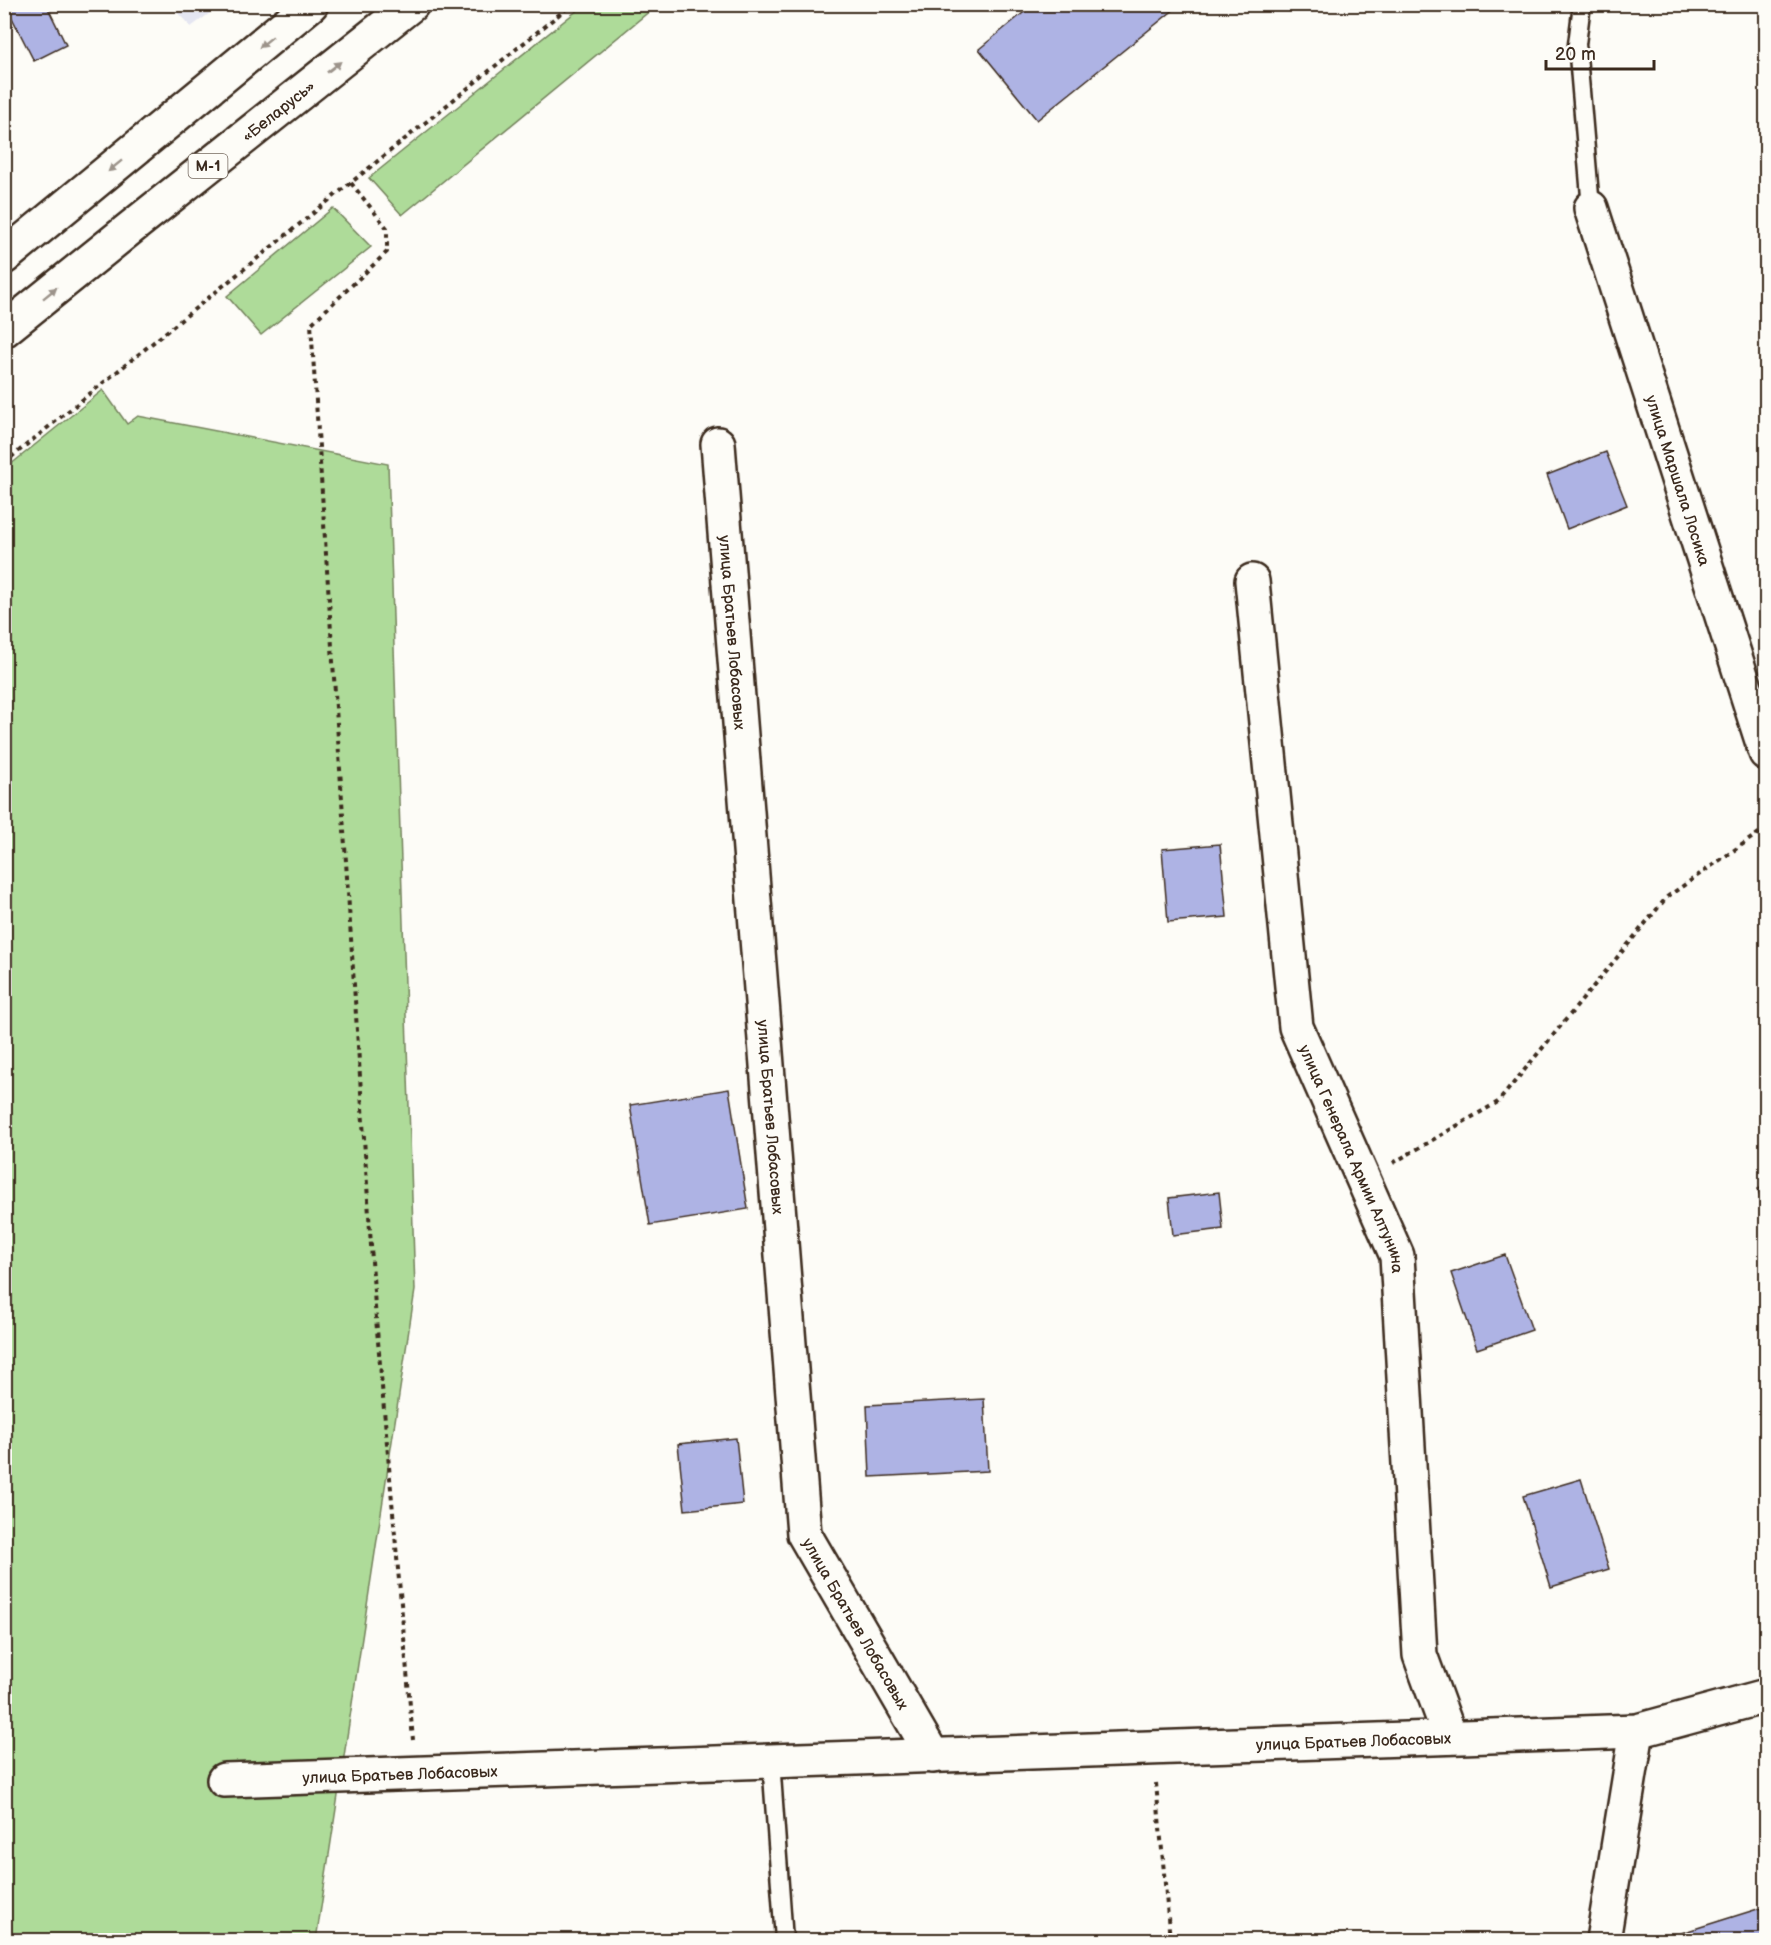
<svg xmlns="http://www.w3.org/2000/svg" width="1771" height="1945" font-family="'Balsamiq Sans',sans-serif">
<rect width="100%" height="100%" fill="#fdfcf7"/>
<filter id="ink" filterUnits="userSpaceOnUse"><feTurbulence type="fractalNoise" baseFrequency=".0167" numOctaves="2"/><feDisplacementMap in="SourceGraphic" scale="12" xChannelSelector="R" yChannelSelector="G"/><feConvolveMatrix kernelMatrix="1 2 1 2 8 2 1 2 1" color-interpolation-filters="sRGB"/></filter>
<g filter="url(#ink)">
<path fill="#e5e6f1" d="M 170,5 L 221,5 L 191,27 Z"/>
<g fill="#aedb99" stroke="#74825c" stroke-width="1.5">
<path d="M 584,5 L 657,5 L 402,215 L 369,178 Z"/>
<path d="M 333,208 L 371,247 L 261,335 L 227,296 Z"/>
<path d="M 103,390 L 127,424 L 138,416 L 388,464 L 415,1290 L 316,1940 L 5,1940 L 5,469 Z"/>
</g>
<g fill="#aeb3e4" stroke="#3b2a1e" stroke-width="1.5">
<path d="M 5,4 L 46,4 L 66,45 L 34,61 Z"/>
<path d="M 1034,4 L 1181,4 L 1037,120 L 979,49 Z"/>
<path d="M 1606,452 L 1627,505 L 1567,529 L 1547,475 Z"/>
<path d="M 1220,844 L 1227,917 L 1168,922 L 1162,849 Z"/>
<path d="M 729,1089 L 748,1209 L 650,1225 L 630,1105 Z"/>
<path d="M 1766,1186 L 1766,1218 L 1758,1189 Z"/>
<path d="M 1219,1192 L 1223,1229 L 1173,1235 L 1169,1198 Z"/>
<path d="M 1505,1255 L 1532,1330 L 1477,1349 L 1451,1273 Z"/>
<path d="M 984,1399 L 988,1471 L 870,1477 L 867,1405 Z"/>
<path d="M 736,1438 L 743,1504 L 685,1510 L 678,1444 Z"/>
<path d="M 1581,1479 L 1609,1569 L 1551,1587 L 1523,1496 Z"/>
<path d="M 1764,1907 L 1766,1917 L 1766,1940 L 1659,1940 Z"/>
</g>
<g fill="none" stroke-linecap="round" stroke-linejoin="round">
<g stroke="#3b2a1e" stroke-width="21">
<g id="service">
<path d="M 1582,4 L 1577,44 L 1591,208"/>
<path d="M 771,1761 L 784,1940"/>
</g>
</g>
<g stroke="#3b2a1e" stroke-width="38">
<g id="minor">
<path id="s1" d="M 1591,208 L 1766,753"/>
<path id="s2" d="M 718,444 L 804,1534 L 933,1756"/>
<path id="s3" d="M 1252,581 L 1296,1027 L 1397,1256 L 1420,1655 L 1450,1737"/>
<path id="s4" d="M 224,1780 L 1637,1731 L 1766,1696"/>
<path d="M 1603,1940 L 1637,1731"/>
</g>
</g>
<g stroke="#3b2a1e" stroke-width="38">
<g id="trunk">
<path d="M 4,257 L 311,4"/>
<path id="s5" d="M 4,330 L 128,230 L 412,4"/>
</g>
</g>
<g stroke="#3b2a1e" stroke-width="4" stroke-dasharray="4.5 4.5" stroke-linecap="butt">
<path d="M 351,183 L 387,228 L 387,252 L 311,324 L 375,1307 L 413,1740"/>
<path d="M 4,463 L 572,4"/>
<path d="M 1393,1163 L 1498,1102 L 1667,897 L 1766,828"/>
<path d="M 1156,1783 L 1170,1940"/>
</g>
<use href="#service" stroke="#fdfcf7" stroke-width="16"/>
<use href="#minor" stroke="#fdfcf7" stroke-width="33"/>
<use href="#trunk" stroke="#fdfcf7" stroke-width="33"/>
</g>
<defs><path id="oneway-solid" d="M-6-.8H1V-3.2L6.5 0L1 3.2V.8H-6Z" transform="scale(1.5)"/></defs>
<g fill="#9c938a">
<use href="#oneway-solid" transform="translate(266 42) rotate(141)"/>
<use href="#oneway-solid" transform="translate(334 67) rotate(-38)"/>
<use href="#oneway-solid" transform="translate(115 166) rotate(141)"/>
<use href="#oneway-solid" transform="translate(50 293) rotate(-39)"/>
</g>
</g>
<g text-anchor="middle" stroke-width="6" stroke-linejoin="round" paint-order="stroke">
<rect fill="#fdfcf7" stroke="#75695f" stroke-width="1.5" x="188.5" y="154" width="39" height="24" rx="4.5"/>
<g font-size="15" font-weight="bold" fill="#3b2a1e">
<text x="208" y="171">М-1</text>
</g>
<g font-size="16" fill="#3b2a1e" stroke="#fdfcf7">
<text dy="6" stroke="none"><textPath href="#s5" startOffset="351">«Беларусь»</textPath></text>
<text dy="6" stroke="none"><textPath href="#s1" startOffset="286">улица Маршала Лосика</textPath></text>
<text dy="6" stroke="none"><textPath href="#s2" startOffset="189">улица Братьев Лобасовых</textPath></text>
<text dy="6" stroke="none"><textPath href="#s2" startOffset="675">улица Братьев Лобасовых</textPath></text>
<text dy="6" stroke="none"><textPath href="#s3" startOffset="592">улица Генерала Армии Алтунина</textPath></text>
<text dy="6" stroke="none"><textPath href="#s2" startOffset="1197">улица Братьев Лобасовых</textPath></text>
<text dy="6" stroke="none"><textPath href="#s4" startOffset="1130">улица Братьев Лобасовых</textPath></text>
<text dy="6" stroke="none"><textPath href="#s4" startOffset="176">улица Братьев Лобасовых</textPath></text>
</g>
</g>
<rect width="1771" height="1945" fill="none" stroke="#fdfcf7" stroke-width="24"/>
<rect x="12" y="12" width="1747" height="1921" fill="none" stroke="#3b2a1e" stroke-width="2" filter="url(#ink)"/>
<path d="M1546 60v9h108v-9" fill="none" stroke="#3b2a1e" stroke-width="3"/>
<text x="1555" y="60" font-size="18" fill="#3b2a1e" stroke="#fdfcf7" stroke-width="4.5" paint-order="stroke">20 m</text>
</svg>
